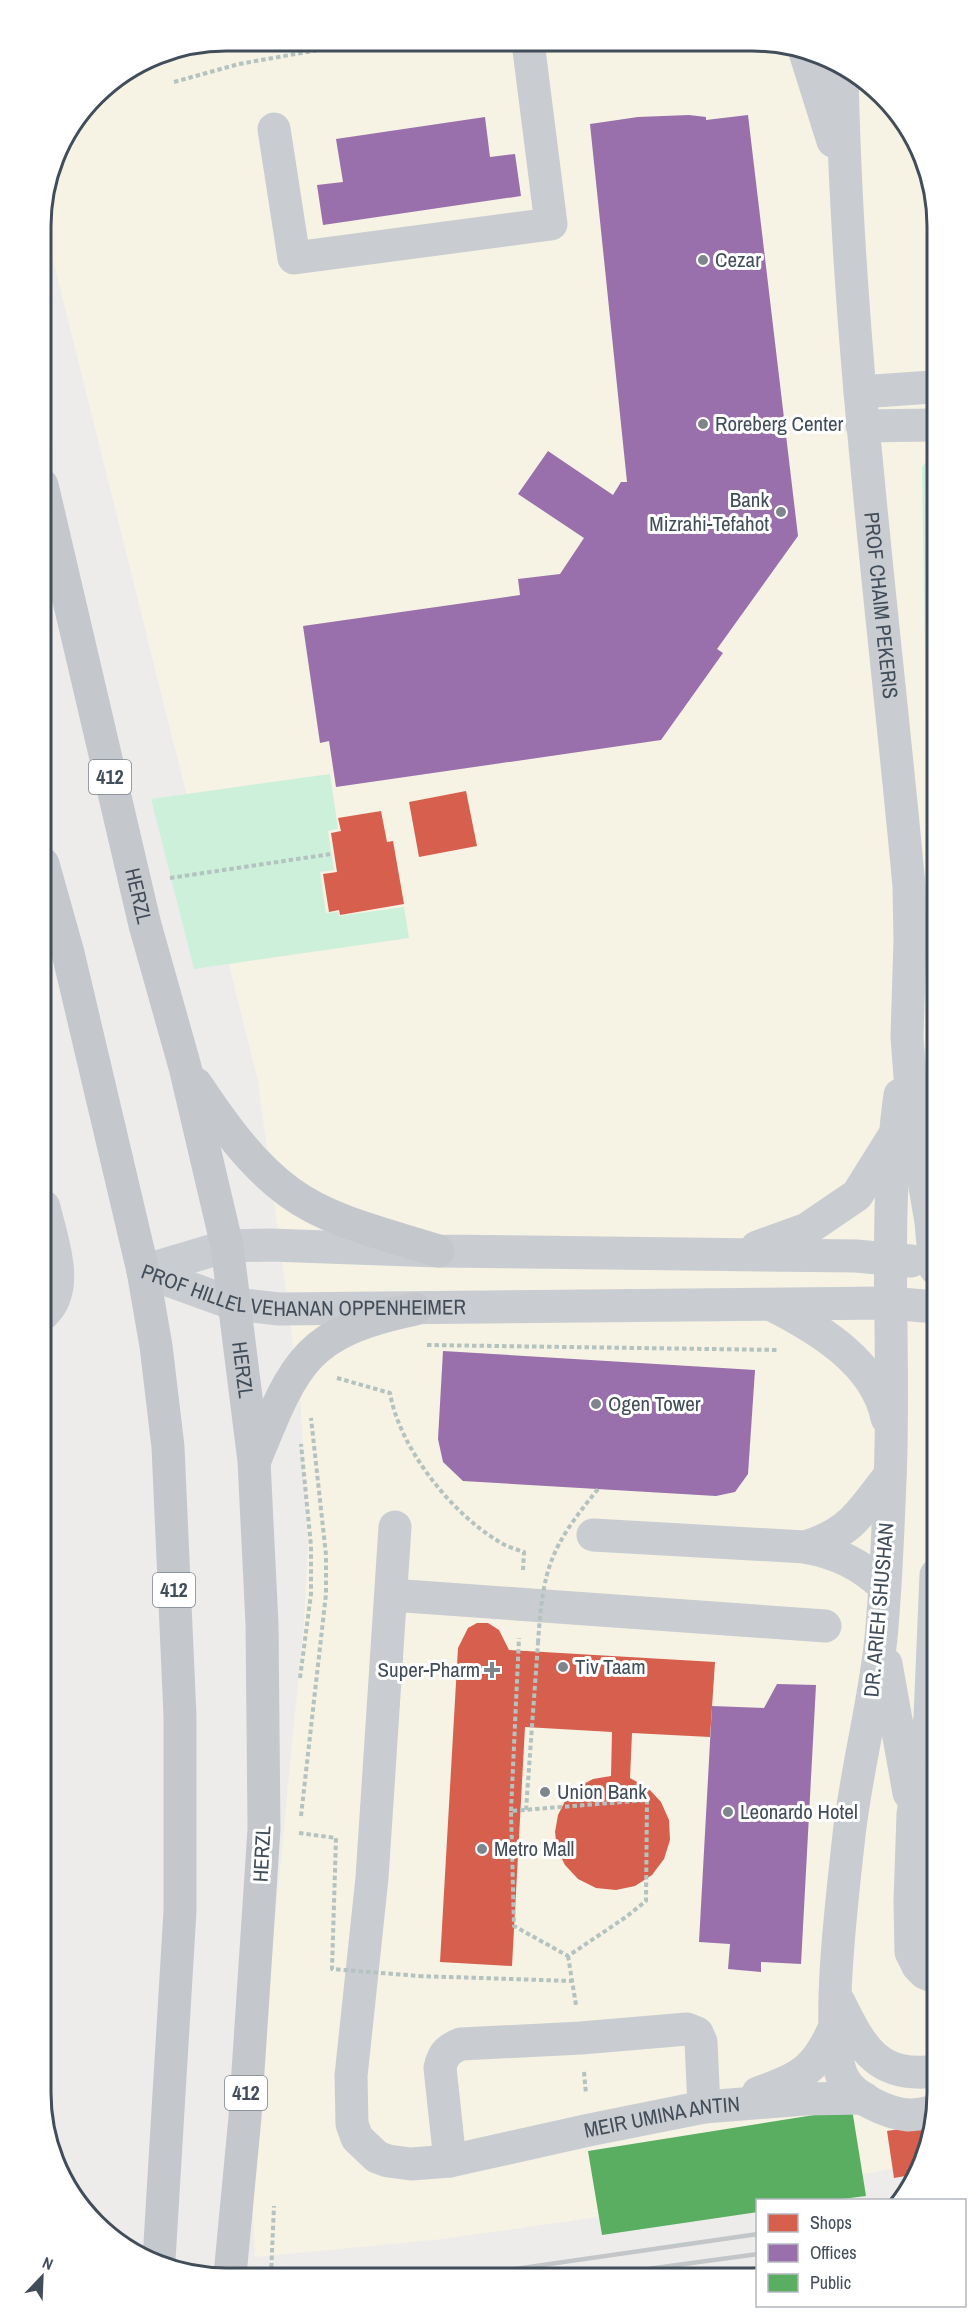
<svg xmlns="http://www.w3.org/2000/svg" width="978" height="2319" font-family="'Archivo Narrow',sans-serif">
<rect width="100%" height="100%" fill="#edeceb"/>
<path fill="#f6f2e4" d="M 226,41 L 788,44 L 874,87 L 912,133 L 931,178 L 937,2105 L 923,2164 L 599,2217 L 434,2240 L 255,2257 L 251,2167 L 304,1622 L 308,1545 L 300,1396 L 258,1081 L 41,212 L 60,144 L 104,87 L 155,55 Z"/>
<g fill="#cdf0db">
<path d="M 932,454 L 933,724 L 926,724 L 922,467 Z"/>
<path d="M 330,774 L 338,829 L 328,831 L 334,870 L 320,872 L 326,913 L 338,912 L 339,916 L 404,907 L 409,938 L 194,969 L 151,799 Z"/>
</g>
<g fill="#d6604d">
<path d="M 466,791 L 477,846 L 419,857 L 409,802 Z"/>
<path d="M 381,811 L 387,842 L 393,841 L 404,904 L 340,915 L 339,910 L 329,912 L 323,874 L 337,872 L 331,833 L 341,831 L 338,818 Z"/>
<path d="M 477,1623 L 488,1623 L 499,1630 L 509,1650 L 715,1662 L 710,1737 L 632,1733 L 630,1778 L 648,1788 L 661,1802 L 669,1820 L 670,1840 L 664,1859 L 652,1875 L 635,1886 L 616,1890 L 596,1888 L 578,1879 L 565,1865 L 557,1849 L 555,1832 L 558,1815 L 566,1799 L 578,1787 L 593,1779 L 611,1776 L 612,1732 L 525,1727 L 512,1966 L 440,1962 L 458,1648 L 468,1628 Z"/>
<path d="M 933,2124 L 923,2164 L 917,2174 L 894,2178 L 887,2131 Z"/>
</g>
<g fill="#9970ab">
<path d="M 689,115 L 706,117 L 706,120 L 748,115 L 798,536 L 717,649 L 723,653 L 661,740 L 336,787 L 329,741 L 320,743 L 303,626 L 520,595 L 518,579 L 560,574 L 584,538 L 518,494 L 548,451 L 613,495 L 621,482 L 627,482 L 590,124 L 638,117 Z"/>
<path d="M 485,117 L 490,157 L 515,154 L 521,196 L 323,225 L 317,185 L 343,182 L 336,139 Z"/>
<path d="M 443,1351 L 755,1370 L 748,1474 L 735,1492 L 716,1496 L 463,1481 L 443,1462 L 438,1439 Z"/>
<path d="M 777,1684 L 816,1685 L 801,1964 L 761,1962 L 761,1972 L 728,1969 L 730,1944 L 699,1942 L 712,1706 L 764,1708 Z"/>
</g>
<path fill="#5aae61" d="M 852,2109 L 866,2196 L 834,2200 L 758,2200 L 758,2212 L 602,2235 L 588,2151 Z"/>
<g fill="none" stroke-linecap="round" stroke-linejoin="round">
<g stroke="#b4c3c0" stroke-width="4" stroke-dasharray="4.5 3" stroke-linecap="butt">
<path d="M 174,82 L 239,64 L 369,41"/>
<path d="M 170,878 L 331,854"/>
<path d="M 427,1345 L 779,1350"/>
<path d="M 337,1378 L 390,1393 C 399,1447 451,1513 498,1541 C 505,1546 515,1549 524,1552 L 523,1570"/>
<path d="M 300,1678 L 311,1594 L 311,1546 L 301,1444"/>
<path d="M 647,1800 L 646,1901 L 626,1917 L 568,1956 L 514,1926 L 511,1811 Z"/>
<path d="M 526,1810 L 538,1643"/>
<path d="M 511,1811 L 519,1638"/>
<path d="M 301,1816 L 326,1594 L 326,1555 L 311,1418"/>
<path d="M 568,1956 L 576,2005"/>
<path d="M 419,1976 L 572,1981"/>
<path d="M 584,2072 L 586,2094"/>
<path d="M 271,2275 L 274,2206"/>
</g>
<g stroke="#c9cdd1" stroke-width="33">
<path d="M 805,52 L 833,141"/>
<path id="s1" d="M 842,71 C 847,344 884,615 909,886 L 910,940 L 907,1037 L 913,1116 L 931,1222 L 935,1268"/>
<path d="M 274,129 L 294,258 L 551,224 L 528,42"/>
<path d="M 860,392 L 932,387"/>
<path d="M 862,426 L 932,425"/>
<path d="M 900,1095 C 882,1222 896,1351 890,1479 C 888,1532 886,1585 881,1638 C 874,1707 855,1774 848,1844 C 843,1892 824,2040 843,2078 C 853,2098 887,2113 908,2115 C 917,2115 927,2113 936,2111"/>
<path d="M 44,1207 C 51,1239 71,1287 44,1313"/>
<path d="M 757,1247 L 807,1229 L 857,1195 L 892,1139"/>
<path id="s2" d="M 143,1271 L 234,1304 L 279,1309 L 890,1303 L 935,1307"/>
<path d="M 143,1271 L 227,1246 L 270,1245 L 438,1251 L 856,1256 L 911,1261"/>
<path d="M 774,1306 C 819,1329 876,1363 887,1418"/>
<path id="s3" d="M 395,1527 L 372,1878 L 351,2076 L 352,2124 L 357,2138 L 377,2157 L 388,2161 L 411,2164 L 450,2161 L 589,2130 L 704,2107 L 805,2099 L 864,2098"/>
<path d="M 593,1535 L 805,1547 C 837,1553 860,1564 884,1586"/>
<path d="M 805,1547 C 852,1533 861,1511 890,1475"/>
<path d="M 936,1575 L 930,1718 L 913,1814 L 910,1902 L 911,1952 L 918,1966 L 925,1973 L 937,1978"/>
<path d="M 391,1595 L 825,1626"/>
<path d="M 886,1664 L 909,1793"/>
<path d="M 839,2002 C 862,2049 878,2079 937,2071"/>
<path d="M 758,2093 C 803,2077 817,2069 836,2024"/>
<path d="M 450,2161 L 440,2068 C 443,2054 448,2049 461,2044 L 581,2038 L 687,2029 L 697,2033 L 701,2042 L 704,2107"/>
</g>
<g stroke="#c4c8cd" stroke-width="33">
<path id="s4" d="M 42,485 L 145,925 L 185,1067 L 227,1246 L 254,1461 L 262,1624 L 264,1829 L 245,2117 L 230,2275"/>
<path d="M 43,864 L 68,953 L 143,1271 L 156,1346 L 168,1447 L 180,1716 L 180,1911 L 159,2260"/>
<path d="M 196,1084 C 222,1123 250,1163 289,1192 C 331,1223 389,1235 438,1251"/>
<path d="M 255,1460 C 295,1362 305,1332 415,1309"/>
</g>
<g stroke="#c3c6c8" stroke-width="4.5">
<path d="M 618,2273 L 758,2254"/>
<path d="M 480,2274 L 758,2234"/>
</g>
<g stroke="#b4c3c0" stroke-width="4" stroke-dasharray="4.5 3" stroke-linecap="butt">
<path d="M 538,1643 C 543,1567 550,1548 598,1489"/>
<path d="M 299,1833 L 336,1838 L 332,1969 L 419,1976"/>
</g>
</g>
<g fill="#7e858d" stroke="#fff" stroke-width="2">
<circle cx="703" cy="260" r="6"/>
<circle cx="703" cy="424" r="6"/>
<circle cx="781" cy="512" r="6"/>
<circle cx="596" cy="1404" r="6"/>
<circle cx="563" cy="1667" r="6"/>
<path d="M489 1661h6v6h6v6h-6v6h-6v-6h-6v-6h6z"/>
<circle cx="545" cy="1792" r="6"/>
<circle cx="728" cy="1812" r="6"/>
<circle cx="482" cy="1849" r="6"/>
</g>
<g text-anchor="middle" stroke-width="6" stroke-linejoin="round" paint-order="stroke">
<g fill="#fff" stroke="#7b828c" stroke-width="1.5">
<rect x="89" y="760" width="42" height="34" rx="4.5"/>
<rect x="153" y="1573" width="42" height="34" rx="4.5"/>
<rect x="225" y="2076" width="42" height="34" rx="4.5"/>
</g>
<g font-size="20" font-weight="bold" fill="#424d5a">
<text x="110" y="784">412</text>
<text x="174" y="1597">412</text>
<text x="246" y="2100">412</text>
</g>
<g font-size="21" fill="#424d5a" stroke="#fff" text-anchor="start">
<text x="715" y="267">Cezar</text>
<text x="715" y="431">Roreberg Center</text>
<text x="769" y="507" text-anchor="end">Bank<tspan x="769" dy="24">Mizrahi-Tefahot</tspan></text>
<text x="608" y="1411">Ogen Tower</text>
<text x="575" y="1674">Tiv Taam</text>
<text x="480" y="1677" text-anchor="end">Super-Pharm</text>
<text x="557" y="1799">Union Bank</text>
<text x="740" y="1819">Leonardo Hotel</text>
<text x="494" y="1856">Metro Mall</text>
</g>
<g font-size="21" fill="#424d5a" stroke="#fff">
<text dy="7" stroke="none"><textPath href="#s1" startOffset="536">PROF CHAIM PEKERIS</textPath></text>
<text dy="7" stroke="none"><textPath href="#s4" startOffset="422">HERZL</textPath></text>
<text dy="7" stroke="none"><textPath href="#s2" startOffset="164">PROF HILLEL VEHANAN OPPENHEIMER</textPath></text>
<text dy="7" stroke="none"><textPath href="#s4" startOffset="908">HERZL</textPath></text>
<text transform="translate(879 1610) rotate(-85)" y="7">DR. ARIEH SHUSHAN</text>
<text transform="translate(262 1854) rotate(-87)" y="7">HERZL</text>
<text dy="7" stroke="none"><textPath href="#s3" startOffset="932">MEIR UMINA ANTIN</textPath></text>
</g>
</g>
<path d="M0 0H978V2319H0ZM226 51H752A175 175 0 0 1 927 226V2093A175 175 0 0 1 752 2268H226A175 175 0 0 1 51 2093V226A175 175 0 0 1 226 51Z" fill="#fff" fill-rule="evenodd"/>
<path fill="none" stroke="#424d5a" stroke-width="3" d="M226 51H752A175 175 0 0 1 927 226V2093A175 175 0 0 1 752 2268H226A175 175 0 0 1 51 2093V226A175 175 0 0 1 226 51Z"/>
<rect x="756" y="2199" width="210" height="108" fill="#ffffff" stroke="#b3b8bd" stroke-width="1.5"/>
<rect x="768" y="2214" width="30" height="18" fill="#d6604d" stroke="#b3b8bd" stroke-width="1.5"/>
<text x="810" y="2229" font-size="18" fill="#424d5a">Shops</text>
<rect x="768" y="2244" width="30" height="18" fill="#9970ab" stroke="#b3b8bd" stroke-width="1.5"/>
<text x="810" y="2259" font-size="18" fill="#424d5a">Offices</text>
<rect x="768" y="2274" width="30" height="18" fill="#5aae61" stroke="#b3b8bd" stroke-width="1.5"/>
<text x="810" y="2289" font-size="18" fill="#424d5a">Public</text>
<g transform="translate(42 2277) rotate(23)" stroke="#ffffff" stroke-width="4.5" paint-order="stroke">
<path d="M0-4.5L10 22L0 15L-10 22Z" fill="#424d5a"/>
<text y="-9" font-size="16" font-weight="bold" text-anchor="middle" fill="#424d5a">N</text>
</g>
</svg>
